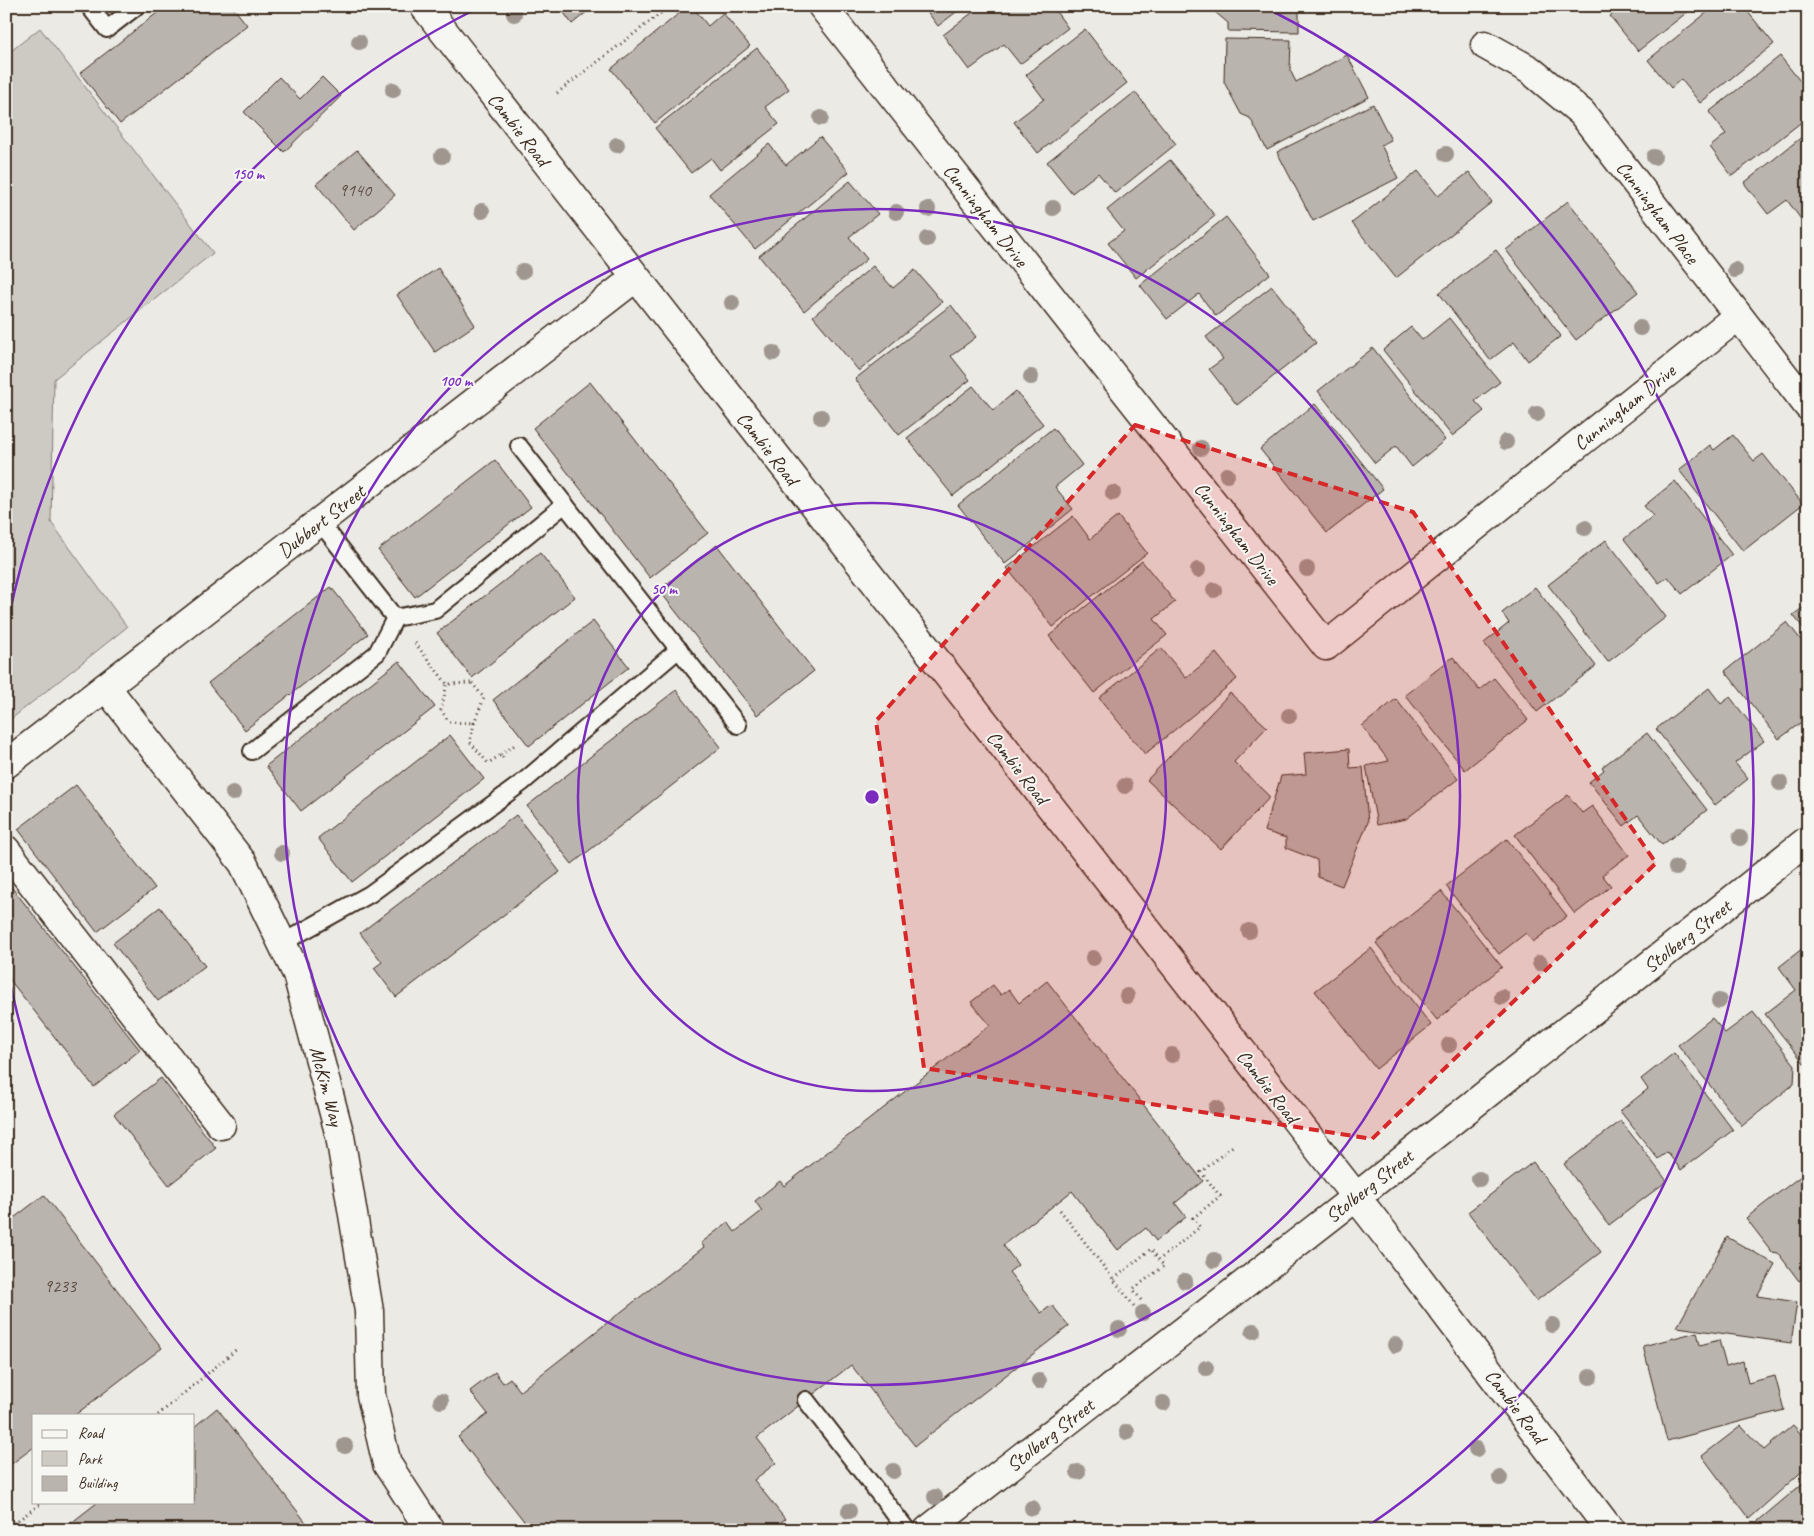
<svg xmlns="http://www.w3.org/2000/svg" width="1814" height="1536" font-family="Caveat,sans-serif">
<rect width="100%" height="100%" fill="#ebeae5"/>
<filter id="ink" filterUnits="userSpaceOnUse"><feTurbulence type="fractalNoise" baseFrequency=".02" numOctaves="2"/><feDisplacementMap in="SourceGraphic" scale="10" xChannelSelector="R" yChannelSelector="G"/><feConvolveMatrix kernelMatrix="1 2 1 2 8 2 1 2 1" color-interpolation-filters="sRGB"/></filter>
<g filter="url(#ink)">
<path fill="#cdcac4" stroke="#847a71" d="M 40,28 L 213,253 L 54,379 L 51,522 L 127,627 L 6,723 L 6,55 Z"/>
<g fill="#bab4ae" stroke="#3b2a1e">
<path d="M 166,6 L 232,6 L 247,25 L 120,124 L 80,73 Z"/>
<path d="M 559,6 L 594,6 L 572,24 Z"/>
<path d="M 688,6 L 692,6 L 708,26 L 723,13 L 750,46 L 655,123 L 611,69 Z"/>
<path d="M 923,6 L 964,6 L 938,26 Z"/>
<path d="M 981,6 L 1052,6 L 1068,28 L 1020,64 L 1004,44 L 969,70 L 943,35 Z"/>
<path d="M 1216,6 L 1299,6 L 1299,32 L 1228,31 L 1228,23 L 1215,12 Z"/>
<path d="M 1623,6 L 1695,6 L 1638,51 L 1610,16 Z"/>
<path d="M 1715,6 L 1743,6 L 1774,44 L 1700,103 L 1681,79 L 1671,88 L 1648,60 Z"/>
<path d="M 1085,29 L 1127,83 L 1038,153 L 1014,122 L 1044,99 L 1026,75 Z"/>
<path d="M 1225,39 L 1291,40 L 1290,70 L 1296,82 L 1347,55 L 1369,97 L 1267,150 L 1250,118 L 1241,114 L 1224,82 Z"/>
<path d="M 757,48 L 789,89 L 765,107 L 779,124 L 720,170 L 711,158 L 691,173 L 655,128 Z"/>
<path d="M 1780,56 L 1808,91 L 1808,117 L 1732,176 L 1710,147 L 1726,134 L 1709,112 Z"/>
<path d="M 279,77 L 300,99 L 322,77 L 341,96 L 284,152 L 244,112 Z"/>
<path d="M 1135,92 L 1176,144 L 1115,193 L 1098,173 L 1072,193 L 1047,162 Z"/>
<path d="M 1373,104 L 1391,140 L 1381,145 L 1398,178 L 1313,221 L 1277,152 Z"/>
<path d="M 1808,132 L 1808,218 L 1803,222 L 1787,200 L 1768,214 L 1744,183 Z"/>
<path d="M 820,137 L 849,172 L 755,249 L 709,194 L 769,144 L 786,165 Z"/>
<path d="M 357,150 L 395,195 L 354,230 L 316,184 Z"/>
<path d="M 1170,160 L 1215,216 L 1136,278 L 1108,243 L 1124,231 L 1107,210 Z"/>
<path d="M 1418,171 L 1438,196 L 1469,172 L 1492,202 L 1396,278 L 1352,223 Z"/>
<path d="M 850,181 L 878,214 L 849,237 L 867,259 L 804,311 L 759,256 Z"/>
<path d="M 1568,201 L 1638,292 L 1576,340 L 1506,250 Z"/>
<path d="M 1226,217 L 1270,274 L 1216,316 L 1199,294 L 1167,319 L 1140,285 Z"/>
<path d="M 1496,250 L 1561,336 L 1528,361 L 1514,342 L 1490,360 L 1439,293 Z"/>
<path d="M 873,266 L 893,288 L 915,270 L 942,302 L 859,371 L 813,316 Z"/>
<path d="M 438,268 L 475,325 L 435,352 L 397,295 Z"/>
<path d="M 1272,286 L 1316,343 L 1237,405 L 1209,369 L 1223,359 L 1206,337 Z"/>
<path d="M 951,305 L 976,337 L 951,356 L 970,380 L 899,435 L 855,379 Z"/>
<path d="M 1449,318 L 1500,382 L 1475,401 L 1484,411 L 1452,436 L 1383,350 L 1411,327 L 1422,340 Z"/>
<path d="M 1373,348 L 1445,440 L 1412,467 L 1396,446 L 1375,463 L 1318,391 Z"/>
<path d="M 590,382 L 708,533 L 650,578 L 533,428 Z"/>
<path d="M 973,386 L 993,410 L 1016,391 L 1043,424 L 953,496 L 907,438 Z"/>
<path d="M 1315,404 L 1383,489 L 1327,533 L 1260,449 Z"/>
<path d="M 1053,428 L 1082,465 L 1055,487 L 1073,509 L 1005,564 L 958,505 Z"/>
<path d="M 1733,435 L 1754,461 L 1763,454 L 1803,504 L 1743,551 L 1679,470 L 1710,445 L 1714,450 Z"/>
<path d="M 495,460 L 531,507 L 415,597 L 378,550 Z"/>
<path d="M 1675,481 L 1732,555 L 1682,594 L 1668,577 L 1659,583 L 1624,539 L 1653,516 L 1644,506 Z"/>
<path d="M 1073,516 L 1090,539 L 1118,516 L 1147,553 L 1053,627 L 1007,568 Z"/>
<path d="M 1606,540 L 1666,617 L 1608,662 L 1548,585 Z"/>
<path d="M 717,545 L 814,671 L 757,715 L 659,590 Z"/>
<path d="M 540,553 L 575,597 L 472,678 L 437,633 Z"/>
<path d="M 1142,561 L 1175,602 L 1154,619 L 1167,635 L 1094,693 L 1049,636 Z"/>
<path d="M 331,587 L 368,634 L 245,730 L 208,683 Z"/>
<path d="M 1535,587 L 1596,666 L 1537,712 L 1484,643 L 1509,623 L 1502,613 Z"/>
<path d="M 1808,604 L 1808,634 L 1793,615 Z"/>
<path d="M 593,621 L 629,667 L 529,746 L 493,700 Z"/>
<path d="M 1787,622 L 1808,649 L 1808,717 L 1779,739 L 1725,671 Z"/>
<path d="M 1161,648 L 1186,678 L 1216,653 L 1237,679 L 1145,754 L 1099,698 Z"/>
<path d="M 1453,657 L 1479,690 L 1494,678 L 1528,720 L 1465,770 L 1405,695 Z"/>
<path d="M 399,661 L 435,707 L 301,811 L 266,766 Z"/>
<path d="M 1709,688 L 1721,704 L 1730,697 L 1764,741 L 1735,763 L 1748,779 L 1715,805 L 1656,729 Z"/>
<path d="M 676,690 L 721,747 L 572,864 L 527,806 Z"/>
<path d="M 1230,693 L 1267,727 L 1234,762 L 1270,797 L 1221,849 L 1147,780 Z"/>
<path d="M 1396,699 L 1458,779 L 1406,819 L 1377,825 L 1366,766 L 1389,761 L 1362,726 Z"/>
<path d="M 1647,733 L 1707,810 L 1662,845 L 1638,815 L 1624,826 L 1589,782 L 1604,770 L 1602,767 Z"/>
<path d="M 450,735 L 484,779 L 352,882 L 318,838 Z"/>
<path d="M 1349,749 L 1350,768 L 1363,767 L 1368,822 L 1342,886 L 1318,877 L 1317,860 L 1286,848 L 1286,838 L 1264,831 L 1281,776 L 1306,774 L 1304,753 Z"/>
<path d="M 76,785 L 155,888 L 97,932 L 18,829 Z"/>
<path d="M 1568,795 L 1582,813 L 1592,806 L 1629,855 L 1602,875 L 1611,886 L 1575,914 L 1515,835 Z"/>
<path d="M 516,815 L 560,872 L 396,997 L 374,968 L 382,962 L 360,933 Z"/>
<path d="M 1507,839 L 1567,916 L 1533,942 L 1526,933 L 1499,954 L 1446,886 Z"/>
<path d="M 6,880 L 140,1050 L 94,1087 L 6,975 Z"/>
<path d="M 1441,891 L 1502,967 L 1437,1020 L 1376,943 Z"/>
<path d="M 160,907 L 205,966 L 158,1001 L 113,943 Z"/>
<path d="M 1808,944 L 1808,1068 L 1765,1014 L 1796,990 L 1779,967 Z"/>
<path d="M 1371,948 L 1431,1025 L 1376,1069 L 1315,991 Z"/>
<path d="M 1047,981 L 1203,1181 L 1175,1203 L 1186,1217 L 1156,1241 L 1146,1228 L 1118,1250 L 1072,1191 L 1003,1245 L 1018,1265 L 1009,1272 L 1041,1313 L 1052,1305 L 1069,1326 L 915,1446 L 851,1365 L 757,1438 L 776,1463 L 754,1480 L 785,1519 L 771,1530 L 531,1530 L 458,1437 L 488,1414 L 470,1391 L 495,1372 L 503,1383 L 510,1378 L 520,1391 L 704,1247 L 701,1243 L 728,1222 L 735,1232 L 762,1211 L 755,1201 L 780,1181 L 784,1186 L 990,1025 L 971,1002 L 993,985 L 1001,995 L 1009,989 L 1019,1003 Z"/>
<path d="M 1753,1012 L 1795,1065 L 1794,1084 L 1742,1126 L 1678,1045 L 1712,1018 L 1725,1033 Z"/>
<path d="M 1674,1053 L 1733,1130 L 1681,1170 L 1667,1152 L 1658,1159 L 1620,1111 L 1648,1089 L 1641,1079 Z"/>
<path d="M 161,1078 L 216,1148 L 169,1185 L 114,1114 Z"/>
<path d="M 1621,1121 L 1667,1181 L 1609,1225 L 1564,1164 Z"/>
<path d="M 1533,1162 L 1601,1252 L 1536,1301 L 1468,1212 Z"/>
<path d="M 1806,1172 L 1808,1274 L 1799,1281 L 1778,1253 L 1772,1252 L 1746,1218 Z"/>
<path d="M 44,1195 L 162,1348 L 75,1415 L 34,1415 L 34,1447 L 6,1468 L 6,1224 Z"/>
<path d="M 1727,1237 L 1775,1264 L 1757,1296 L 1797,1302 L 1791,1343 L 1677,1327 Z"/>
<path d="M 1697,1332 L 1700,1345 L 1719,1340 L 1726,1366 L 1743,1361 L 1748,1383 L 1775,1376 L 1784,1410 L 1667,1441 L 1643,1346 Z"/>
<path d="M 217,1408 L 312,1530 L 62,1530 L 98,1502 L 194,1502 L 194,1427 Z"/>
<path d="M 1793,1425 L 1808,1442 L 1808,1466 L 1749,1519 L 1702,1456 L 1741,1426 L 1764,1450 Z"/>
<path d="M 1808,1479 L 1808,1530 L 1765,1530 L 1758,1521 Z"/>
</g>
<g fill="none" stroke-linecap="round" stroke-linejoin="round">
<g stroke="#3b2a1e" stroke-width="20">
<g id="service">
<path d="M 89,6 L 107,29 L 137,6"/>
<path d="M 519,446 L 738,725"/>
<path d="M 320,522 L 395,618"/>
<path d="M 252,751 L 377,653 L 395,618 L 435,610 L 565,504"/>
<path d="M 282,943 L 370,894 L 523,782 L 679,649"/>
<path d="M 806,1400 L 907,1530"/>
</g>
</g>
<g stroke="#3b2a1e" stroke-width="31">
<g id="minor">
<path d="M 822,6 L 1326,646 L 1738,316"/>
<path d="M 1485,45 L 1530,70 L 1582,113 L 1808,406"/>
<path d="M 106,687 L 243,863 L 297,974 L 340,1136 L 369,1311 L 371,1395 L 387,1464 L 430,1530"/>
<path d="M 6,764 L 635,278"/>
<path d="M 6,850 L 221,1125"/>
<path d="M 928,1530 L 1356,1197 L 1808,840"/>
</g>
</g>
<g stroke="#3b2a1e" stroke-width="31">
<path id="secondary" d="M 424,6 L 1392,1243 L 1610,1530"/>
</g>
<g stroke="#3b2a1e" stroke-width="3" stroke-dasharray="1 4" stroke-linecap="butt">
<path d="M 557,93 L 670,6"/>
<path d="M 415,643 L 447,684"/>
<path d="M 472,683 L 484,698 L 474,723 L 449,722 L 441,710 L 447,684 Z"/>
<path d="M 474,723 L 470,742 L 488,763 L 501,755 L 504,759"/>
<path d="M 501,755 L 516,744"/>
<path d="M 1060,1210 L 1134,1306"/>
<path d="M 1114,1279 L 1151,1249 L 1159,1260 L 1200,1227 L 1193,1218 L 1220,1196 L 1201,1172 L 1234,1145"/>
<path d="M 1141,1300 L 1133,1289 L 1164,1266 L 1159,1260"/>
<path d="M 158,1415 L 238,1348"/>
<path d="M 6,1529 L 43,1502"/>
</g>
<use href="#service" stroke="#f6f6f2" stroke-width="16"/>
<use href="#minor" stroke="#f6f6f2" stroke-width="28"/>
<use href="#secondary" stroke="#f6f6f2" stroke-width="28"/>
</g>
<g fill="#9f968f">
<circle cx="514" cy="14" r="8"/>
<circle cx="359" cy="42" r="8"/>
<circle cx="393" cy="90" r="8"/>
<circle cx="821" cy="118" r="8"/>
<circle cx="617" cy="145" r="8"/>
<circle cx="1446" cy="154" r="8"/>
<circle cx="442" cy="156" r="8"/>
<circle cx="1654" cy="157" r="8"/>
<circle cx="1053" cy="208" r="8"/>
<circle cx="928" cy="209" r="8"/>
<circle cx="482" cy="211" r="8"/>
<circle cx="896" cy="212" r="8"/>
<circle cx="927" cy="239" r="8"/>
<circle cx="1735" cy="270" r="8"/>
<circle cx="523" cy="271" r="8"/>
<circle cx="732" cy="303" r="8"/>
<circle cx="1640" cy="328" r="8"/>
<circle cx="773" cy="353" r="8"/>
<circle cx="1031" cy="377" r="8"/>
<circle cx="1537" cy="414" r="8"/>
<circle cx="821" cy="417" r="8"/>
<circle cx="1506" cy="442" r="8"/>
<circle cx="1201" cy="448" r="8"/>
<circle cx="1227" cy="475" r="8"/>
<circle cx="1113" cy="493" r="8"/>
<circle cx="1585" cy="528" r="8"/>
<circle cx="1307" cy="569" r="8"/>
<circle cx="1198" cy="570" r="8"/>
<circle cx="1214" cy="590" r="8"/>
<circle cx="1289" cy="716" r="8"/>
<circle cx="1780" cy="783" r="8"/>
<circle cx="1125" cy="786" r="8"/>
<circle cx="233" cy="793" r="8"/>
<circle cx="1740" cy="838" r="8"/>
<circle cx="282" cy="853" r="8"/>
<circle cx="1676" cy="868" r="8"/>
<circle cx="1249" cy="931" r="8"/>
<circle cx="1093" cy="958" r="8"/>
<circle cx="1540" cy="963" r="8"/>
<circle cx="1127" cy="996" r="8"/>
<circle cx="1502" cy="997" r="8"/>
<circle cx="1719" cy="1001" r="8"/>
<circle cx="1449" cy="1045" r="8"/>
<circle cx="1172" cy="1055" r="8"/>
<circle cx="1216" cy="1108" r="8"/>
<circle cx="1479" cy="1179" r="8"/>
<circle cx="1214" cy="1260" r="8"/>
<circle cx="1185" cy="1281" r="8"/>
<circle cx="1143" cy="1313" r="8"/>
<circle cx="1552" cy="1325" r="8"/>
<circle cx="1119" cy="1329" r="8"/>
<circle cx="1253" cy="1331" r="8"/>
<circle cx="1395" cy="1345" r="8"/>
<circle cx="1206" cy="1368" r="8"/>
<circle cx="1590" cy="1377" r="8"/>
<circle cx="1039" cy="1381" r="8"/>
<circle cx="441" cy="1401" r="8"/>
<circle cx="1163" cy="1403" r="8"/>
<circle cx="1127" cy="1432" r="8"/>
<circle cx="345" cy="1446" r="8"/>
<circle cx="1476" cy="1449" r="8"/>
<circle cx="893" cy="1471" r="8"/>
<circle cx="1078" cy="1472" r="8"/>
<circle cx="1500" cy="1478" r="8"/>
<circle cx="935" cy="1497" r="8"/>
<circle cx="1032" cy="1508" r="8"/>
<circle cx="849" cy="1511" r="8"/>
</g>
</g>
<path fill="#d62828" fill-opacity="0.2" stroke="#d62828" stroke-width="4" stroke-dasharray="10 6" stroke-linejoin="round" d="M 1135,425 L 1413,512 L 1656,863 L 1372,1139 L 924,1068 L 876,721 Z"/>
<g fill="none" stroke="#7b2cbf" stroke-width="2.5">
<circle cx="872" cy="797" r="294"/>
<circle cx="872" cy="797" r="588"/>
<path d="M379 1528A882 882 0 0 1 8 973M8 621A882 882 0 0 1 478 8M1266 8A882 882 0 0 1 1365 1528"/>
</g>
<g text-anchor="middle" stroke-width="4" stroke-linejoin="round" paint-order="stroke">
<g font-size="18" fill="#5b4c42">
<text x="355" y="196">9140</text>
<text x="60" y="1292">9233</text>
</g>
<g font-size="20" fill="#3b2a1e" stroke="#f6f6f2">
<text transform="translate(519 129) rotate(52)" y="7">Cambie Road</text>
<text transform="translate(1658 212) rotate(53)" y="7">Cunningham Place</text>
<text transform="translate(986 215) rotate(52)" y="7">Cunningham Drive</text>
<text transform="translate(1624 407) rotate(-39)" y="7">Cunningham Drive</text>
<text transform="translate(768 448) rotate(52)" y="7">Cambie Road</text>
<text transform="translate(321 521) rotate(-38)" y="7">Dubbert Street</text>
<text transform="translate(1237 533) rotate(52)" y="7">Cunningham Drive</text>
<text transform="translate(1018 767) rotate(52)" y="7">Cambie Road</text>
<text transform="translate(1687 936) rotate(-38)" y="7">Stolberg Street</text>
<text transform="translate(327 1086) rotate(75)" y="7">McKim Way</text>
<text transform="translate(1268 1086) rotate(52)" y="7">Cambie Road</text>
<text transform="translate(1369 1186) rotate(-38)" y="7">Stolberg Street</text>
<text transform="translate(1516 1406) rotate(53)" y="7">Cambie Road</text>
<text transform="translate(1050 1435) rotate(-38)" y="7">Stolberg Street</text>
</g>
</g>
<circle cx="872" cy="797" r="8" fill="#7b2cbf" stroke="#f6f6f2" stroke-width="2.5"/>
<g font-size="15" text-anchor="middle" font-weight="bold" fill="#7b2cbf" stroke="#f6f6f2" stroke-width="4" stroke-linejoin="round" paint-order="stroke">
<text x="248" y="179">150 m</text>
<text x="456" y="386">100 m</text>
<text x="664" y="594">50 m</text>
</g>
<rect width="1814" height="1536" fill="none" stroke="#f6f6f2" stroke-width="25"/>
<rect x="12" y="12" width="1789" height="1511" fill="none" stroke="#3b2a1e" stroke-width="2" filter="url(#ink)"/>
<rect x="32" y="1414" width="162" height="90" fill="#f6f6f2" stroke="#aba49d"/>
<rect x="42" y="1430" width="25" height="8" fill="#f6f6f2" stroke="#aba49d"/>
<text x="78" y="1438" font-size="15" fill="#3b2a1e">Road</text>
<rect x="42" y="1451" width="25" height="15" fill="#cdcac4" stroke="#aba49d"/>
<text x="78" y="1464" font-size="15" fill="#3b2a1e">Park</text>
<rect x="42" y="1476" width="25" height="15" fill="#bab4ae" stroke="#aba49d"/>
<text x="78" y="1488" font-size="15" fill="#3b2a1e">Building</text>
</svg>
